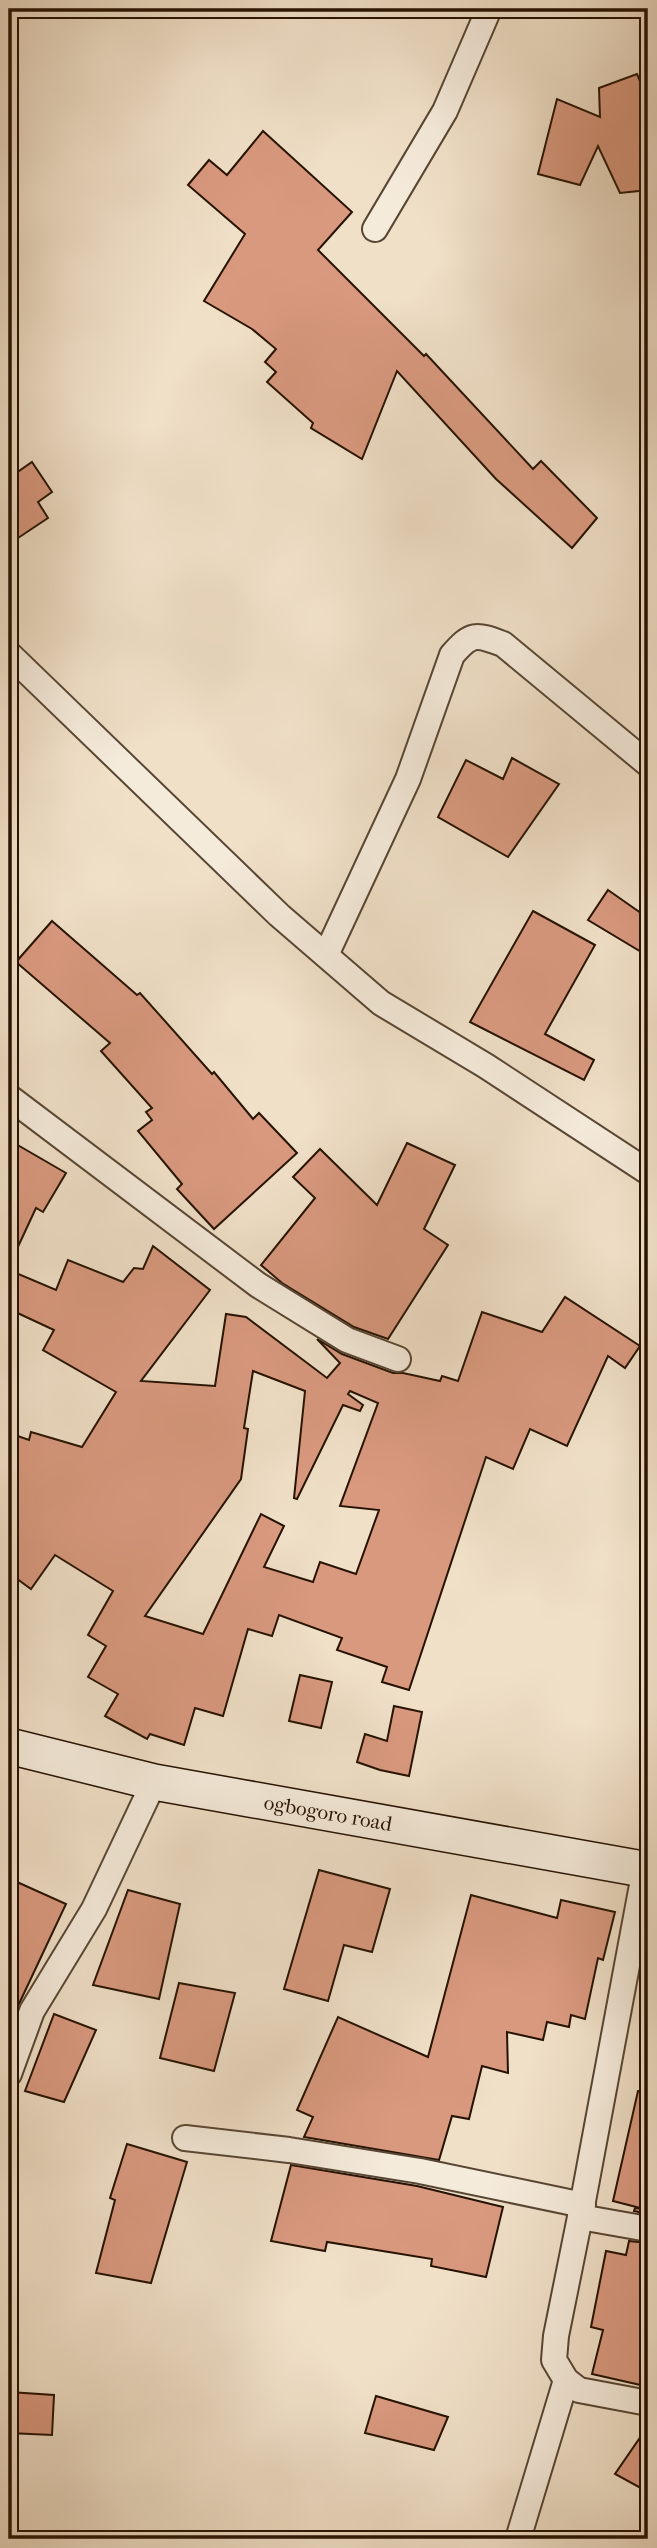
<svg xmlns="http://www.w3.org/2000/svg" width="657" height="2548" font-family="'IM FELL French Canon',serif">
<rect width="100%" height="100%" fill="#f0e0c8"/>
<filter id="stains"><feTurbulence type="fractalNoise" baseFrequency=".00286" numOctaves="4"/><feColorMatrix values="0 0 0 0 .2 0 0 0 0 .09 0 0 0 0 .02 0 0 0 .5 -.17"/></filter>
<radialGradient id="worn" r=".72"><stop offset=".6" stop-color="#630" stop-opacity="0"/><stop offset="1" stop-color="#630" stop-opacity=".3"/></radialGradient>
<g fill="#d9997f" stroke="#261202" stroke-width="2" fill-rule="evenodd">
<path d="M 637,74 L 648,100 L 648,190 L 620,193 L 598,146 L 580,185 L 538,174 L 557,99 L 600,117 L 599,88 Z"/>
<path d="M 263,131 L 352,212 L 318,250 L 424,356 L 426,354 L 533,469 L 541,461 L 597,518 L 572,548 L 496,479 L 397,371 L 362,459 L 311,428 L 313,423 L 267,382 L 276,372 L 265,362 L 276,349 L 252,329 L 204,301 L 245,234 L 188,185 L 209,160 L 227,175 Z"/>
<path d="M 32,462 L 52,492 L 38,502 L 48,518 L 9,544 L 9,478 Z"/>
<path d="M 512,758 L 559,784 L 508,857 L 438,817 L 466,760 L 503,779 Z"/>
<path d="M 608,890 L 648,918 L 648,956 L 588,920 Z"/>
<path d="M 533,911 L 595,945 L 545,1034 L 594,1060 L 584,1080 L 470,1022 Z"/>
<path d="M 52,921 L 137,995 L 140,993 L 212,1074 L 214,1072 L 253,1119 L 259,1113 L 297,1153 L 214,1229 L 177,1189 L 182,1184 L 138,1131 L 152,1120 L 146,1112 L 152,1108 L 101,1051 L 110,1043 L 16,962 Z"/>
<path d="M 9,1140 L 66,1173 L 43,1212 L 36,1208 L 9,1266 Z"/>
<path d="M 407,1143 L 455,1165 L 424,1229 L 448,1245 L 388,1339 L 354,1327 L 282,1283 L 261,1265 L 315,1198 L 293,1177 L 320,1149 L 377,1205 Z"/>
<path d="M 153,1246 L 210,1290 L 141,1381 L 215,1386 L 226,1314 L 246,1317 L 327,1378 L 340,1363 L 317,1339 L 342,1354 L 393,1373 L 403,1373 L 440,1381 L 442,1376 L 458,1381 L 482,1312 L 542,1332 L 565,1297 L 640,1346 L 625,1368 L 608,1356 L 567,1446 L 530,1429 L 513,1469 L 486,1457 L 409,1690 L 382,1682 L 387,1667 L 337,1650 L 342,1638 L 279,1615 L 272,1636 L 248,1629 L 223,1716 L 195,1708 L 184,1745 L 150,1734 L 147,1739 L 105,1716 L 118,1694 L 88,1677 L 106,1646 L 88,1635 L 113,1591 L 55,1555 L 31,1589 L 9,1573 L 9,1433 L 29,1440 L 31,1432 L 82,1447 L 116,1392 L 43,1350 L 54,1330 L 9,1309 L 9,1270 L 56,1290 L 68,1260 L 123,1282 L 134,1268 L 143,1269 ZM 253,1371 L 305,1391 L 294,1498 L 297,1499 L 343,1405 L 360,1411 L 363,1405 L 348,1394 L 350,1391 L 378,1403 L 340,1506 L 379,1510 L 356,1574 L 320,1562 L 313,1582 L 264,1567 L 284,1526 L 261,1514 L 203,1634 L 145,1616 L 241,1479 L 248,1429 L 244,1428 Z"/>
<path d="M 300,1675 L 332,1682 L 321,1728 L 289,1721 Z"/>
<path d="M 394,1706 L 422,1712 L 409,1776 L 380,1770 L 357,1762 L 365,1734 L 387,1741 Z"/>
<path d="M 319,1870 L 390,1889 L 372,1952 L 344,1945 L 328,2001 L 284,1989 Z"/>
<path d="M 17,1882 L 66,1904 L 18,2006 L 9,2031 L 9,1900 Z"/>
<path d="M 128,1890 L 180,1904 L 159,1999 L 93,1985 Z"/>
<path d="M 471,1895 L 557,1918 L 561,1900 L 615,1912 L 603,1960 L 598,1958 L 585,2019 L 571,2015 L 569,2027 L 547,2022 L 543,2040 L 507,2032 L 508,2073 L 482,2066 L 469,2119 L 452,2116 L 439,2160 L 304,2137 L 313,2117 L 297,2110 L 338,2017 L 428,2057 Z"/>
<path d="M 179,1983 L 235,1993 L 214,2071 L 160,2058 Z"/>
<path d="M 54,2014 L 96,2030 L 64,2102 L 25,2091 Z"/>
<path d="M 638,2091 L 648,2092 L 648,2214 L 634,2211 L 635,2208 L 644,2209 L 613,2201 Z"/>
<path d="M 127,2144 L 187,2162 L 151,2283 L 96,2273 L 115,2200 L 110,2198 Z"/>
<path d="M 291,2165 L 417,2186 L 503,2207 L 486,2277 L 431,2266 L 432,2259 L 327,2242 L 325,2251 L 271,2241 Z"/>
<path d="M 629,2241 L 648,2243 L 648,2372 L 645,2386 L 592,2374 L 603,2330 L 591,2327 L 606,2251 L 626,2255 Z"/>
<path d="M 9,2392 L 54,2395 L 52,2435 L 9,2433 Z"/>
<path d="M 376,2396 L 448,2417 L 434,2450 L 365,2433 Z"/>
<path d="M 648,2426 L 648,2492 L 615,2474 Z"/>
</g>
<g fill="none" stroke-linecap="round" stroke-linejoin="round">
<g stroke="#584634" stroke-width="28">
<g id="street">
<path d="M 375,229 L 445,111 L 489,9"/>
<path d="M 9,654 L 279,915 L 381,1003 L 486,1066 L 648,1172"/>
<path d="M 326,955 L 408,779 L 452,655 C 472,632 476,634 503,644 L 648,764"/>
<path d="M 9,1097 L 258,1285 L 347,1340 L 398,1359"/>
<path d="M 645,1869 L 580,2217 L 556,2336 L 554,2360 L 566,2380 L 579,2390 L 648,2403"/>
<path d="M 9,2074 L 32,2011 L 94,1909 L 154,1782"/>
<path d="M 185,2138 L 289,2150 L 420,2171 L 583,2205"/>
<path d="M 580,2217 L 648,2229"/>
<path d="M 518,2539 L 566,2380"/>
</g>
</g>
<g stroke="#261202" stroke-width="38">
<path id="secondary" d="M 9,1746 L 154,1782 L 648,1870"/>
</g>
<use href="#street" stroke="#f5ebdb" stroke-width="24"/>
<use href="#secondary" stroke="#f5ebdb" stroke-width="35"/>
</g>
<g text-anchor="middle" stroke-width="7" stroke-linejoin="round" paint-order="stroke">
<g font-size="21" fill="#261202" stroke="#f5ebdb">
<text transform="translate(328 1813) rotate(10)" y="7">ogbogoro road</text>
</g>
</g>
<rect width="657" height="2548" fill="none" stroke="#f0e0c8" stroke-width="35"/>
<rect x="10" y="10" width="636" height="2527" fill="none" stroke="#261202" stroke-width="3.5"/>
<rect x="18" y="18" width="622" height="2513" fill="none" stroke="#261202" stroke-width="2"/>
<rect width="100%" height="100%" filter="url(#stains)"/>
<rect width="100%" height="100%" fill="url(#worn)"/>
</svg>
